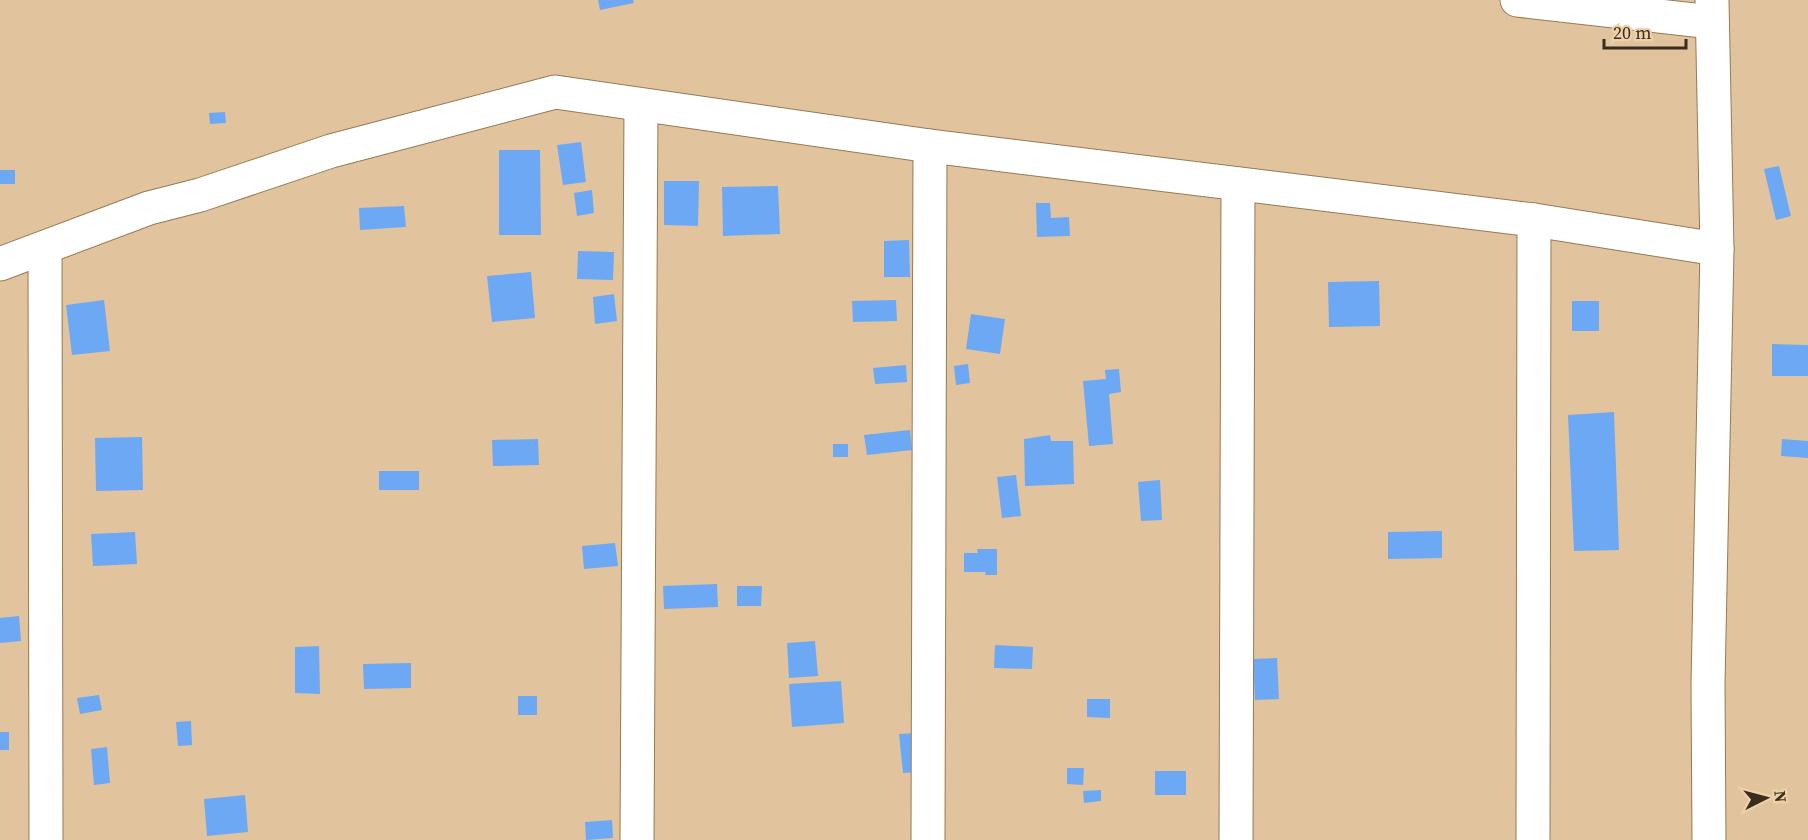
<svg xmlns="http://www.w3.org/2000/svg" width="1808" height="840" font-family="'Source Serif 4',serif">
<rect width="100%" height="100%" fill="#e1c49d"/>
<g fill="#6da8f5">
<path d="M 598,0 L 633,0 L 634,3 L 600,10 Z"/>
<path d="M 225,112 L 226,123 L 210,124 L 209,113 Z"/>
<path d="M 581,142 L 586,182 L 563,185 L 557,145 Z"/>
<path d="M 499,150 L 540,150 L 541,235 L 499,235 Z"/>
<path d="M 1779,166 L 1791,216 L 1776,220 L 1764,169 Z"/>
<rect x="0" y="170" width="15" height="14"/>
<path d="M 664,181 L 699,181 L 698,226 L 664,225 Z"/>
<path d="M 778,186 L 780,234 L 723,236 L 722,187 Z"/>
<path d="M 592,190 L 594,213 L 577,216 L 574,193 Z"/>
<path d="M 1036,203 L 1050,203 L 1051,218 L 1069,217 L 1070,236 L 1037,237 Z"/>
<path d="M 404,206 L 406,227 L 360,230 L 359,208 Z"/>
<path d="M 909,240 L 910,277 L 884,277 L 884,241 Z"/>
<path d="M 578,251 L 614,252 L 613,280 L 577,279 Z"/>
<path d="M 531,272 L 535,318 L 492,322 L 487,276 Z"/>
<path d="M 1379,281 L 1380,326 L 1329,327 L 1328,282 Z"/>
<path d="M 614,294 L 617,321 L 595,324 L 593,297 Z"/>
<path d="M 104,300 L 110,351 L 72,355 L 66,305 Z"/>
<path d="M 896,300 L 897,321 L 853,322 L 852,301 Z"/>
<rect x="1572" y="301" width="27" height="30"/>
<path d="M 971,314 L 1005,319 L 1000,354 L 966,349 Z"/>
<path d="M 1772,344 L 1808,345 L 1808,376 L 1772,376 Z"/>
<path d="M 968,364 L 970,383 L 956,385 L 954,366 Z"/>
<path d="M 906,365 L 907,382 L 875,384 L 873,368 Z"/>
<path d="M 1119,369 L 1121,392 L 1109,394 L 1113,444 L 1089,446 L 1083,381 L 1106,379 L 1105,370 Z"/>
<path d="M 1614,412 L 1619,550 L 1574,551 L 1568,415 Z"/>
<path d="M 910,430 L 912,450 L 867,455 L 864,435 Z"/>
<path d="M 1050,435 L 1051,441 L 1073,441 L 1074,484 L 1025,486 L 1024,439 Z"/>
<path d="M 142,437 L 143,490 L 96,491 L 95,438 Z"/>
<path d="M 538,439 L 539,465 L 493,466 L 492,440 Z"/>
<path d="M 1782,439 L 1808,441 L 1808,458 L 1781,456 Z"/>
<rect x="833" y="444" width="15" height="13"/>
<rect x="379" y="471" width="40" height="19"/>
<path d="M 1016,475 L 1021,516 L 1002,518 L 997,477 Z"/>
<path d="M 1160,480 L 1162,520 L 1141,521 L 1138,482 Z"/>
<path d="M 1442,531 L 1442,558 L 1388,559 L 1388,532 Z"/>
<path d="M 135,532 L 137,564 L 93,566 L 91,534 Z"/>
<path d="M 615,543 L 618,566 L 584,569 L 582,546 Z"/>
<path d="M 977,549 L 997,549 L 997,575 L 985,575 L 986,572 L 964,572 L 964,553 L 978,553 Z"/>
<path d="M 717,584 L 718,607 L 664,609 L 663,586 Z"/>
<path d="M 737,586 L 762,586 L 761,606 L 737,606 Z"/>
<path d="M 19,616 L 21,641 L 0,643 L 0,618 Z"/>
<path d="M 815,641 L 818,676 L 789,678 L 787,643 Z"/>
<path d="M 995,645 L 1033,647 L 1032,669 L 994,668 Z"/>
<path d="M 319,646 L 320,694 L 295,693 L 295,647 Z"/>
<path d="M 1277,658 L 1279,699 L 1255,700 L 1253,659 Z"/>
<path d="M 411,663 L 411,688 L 364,689 L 363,664 Z"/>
<path d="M 841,681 L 844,723 L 792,727 L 789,684 Z"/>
<path d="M 99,695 L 102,710 L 80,714 L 77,698 Z"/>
<rect x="518" y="696" width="19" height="19"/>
<path d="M 1087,699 L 1110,699 L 1110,718 L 1087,717 Z"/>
<path d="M 191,721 L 192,745 L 178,746 L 176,722 Z"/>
<rect x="0" y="732" width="9" height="18"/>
<path d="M 915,733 L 918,772 L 903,773 L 899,734 Z"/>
<path d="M 107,747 L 110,783 L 94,785 L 91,749 Z"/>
<path d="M 1067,768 L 1084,768 L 1083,785 L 1067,784 Z"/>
<rect x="1155" y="771" width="31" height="24"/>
<path d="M 1101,790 L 1101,801 L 1084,803 L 1083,791 Z"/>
<path d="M 245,795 L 248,832 L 207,836 L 204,799 Z"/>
<path d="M 612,820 L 613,838 L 586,840 L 585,822 Z"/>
</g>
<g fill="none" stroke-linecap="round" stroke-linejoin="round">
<g stroke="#957a55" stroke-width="35">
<g id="minor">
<path d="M 1517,0 L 1712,22"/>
<path d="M 45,249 L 46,840"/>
<path d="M 0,264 L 149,208 L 200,195 L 331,151 L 555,92 L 930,146 L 1534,220 L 1717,249"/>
<path d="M 637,840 L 641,106"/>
<path d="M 928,840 L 930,146"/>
<path d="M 1236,840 L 1238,184"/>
<path d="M 1533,840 L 1534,220"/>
<path d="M 1709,840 L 1708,684 L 1717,249 L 1712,0"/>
</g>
</g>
<use href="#minor" stroke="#fff" stroke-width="33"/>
</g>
<g transform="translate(1766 798) rotate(84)" stroke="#eed1a9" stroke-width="4.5" paint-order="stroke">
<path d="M0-4.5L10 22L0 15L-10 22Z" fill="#392e1e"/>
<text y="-9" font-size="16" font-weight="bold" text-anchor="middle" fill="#392e1e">N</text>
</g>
<path d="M1604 39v9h82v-9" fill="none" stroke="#392e1e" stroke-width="3"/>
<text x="1613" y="39" font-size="18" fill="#392e1e" stroke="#eed1a9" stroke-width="4.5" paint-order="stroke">20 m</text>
</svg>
